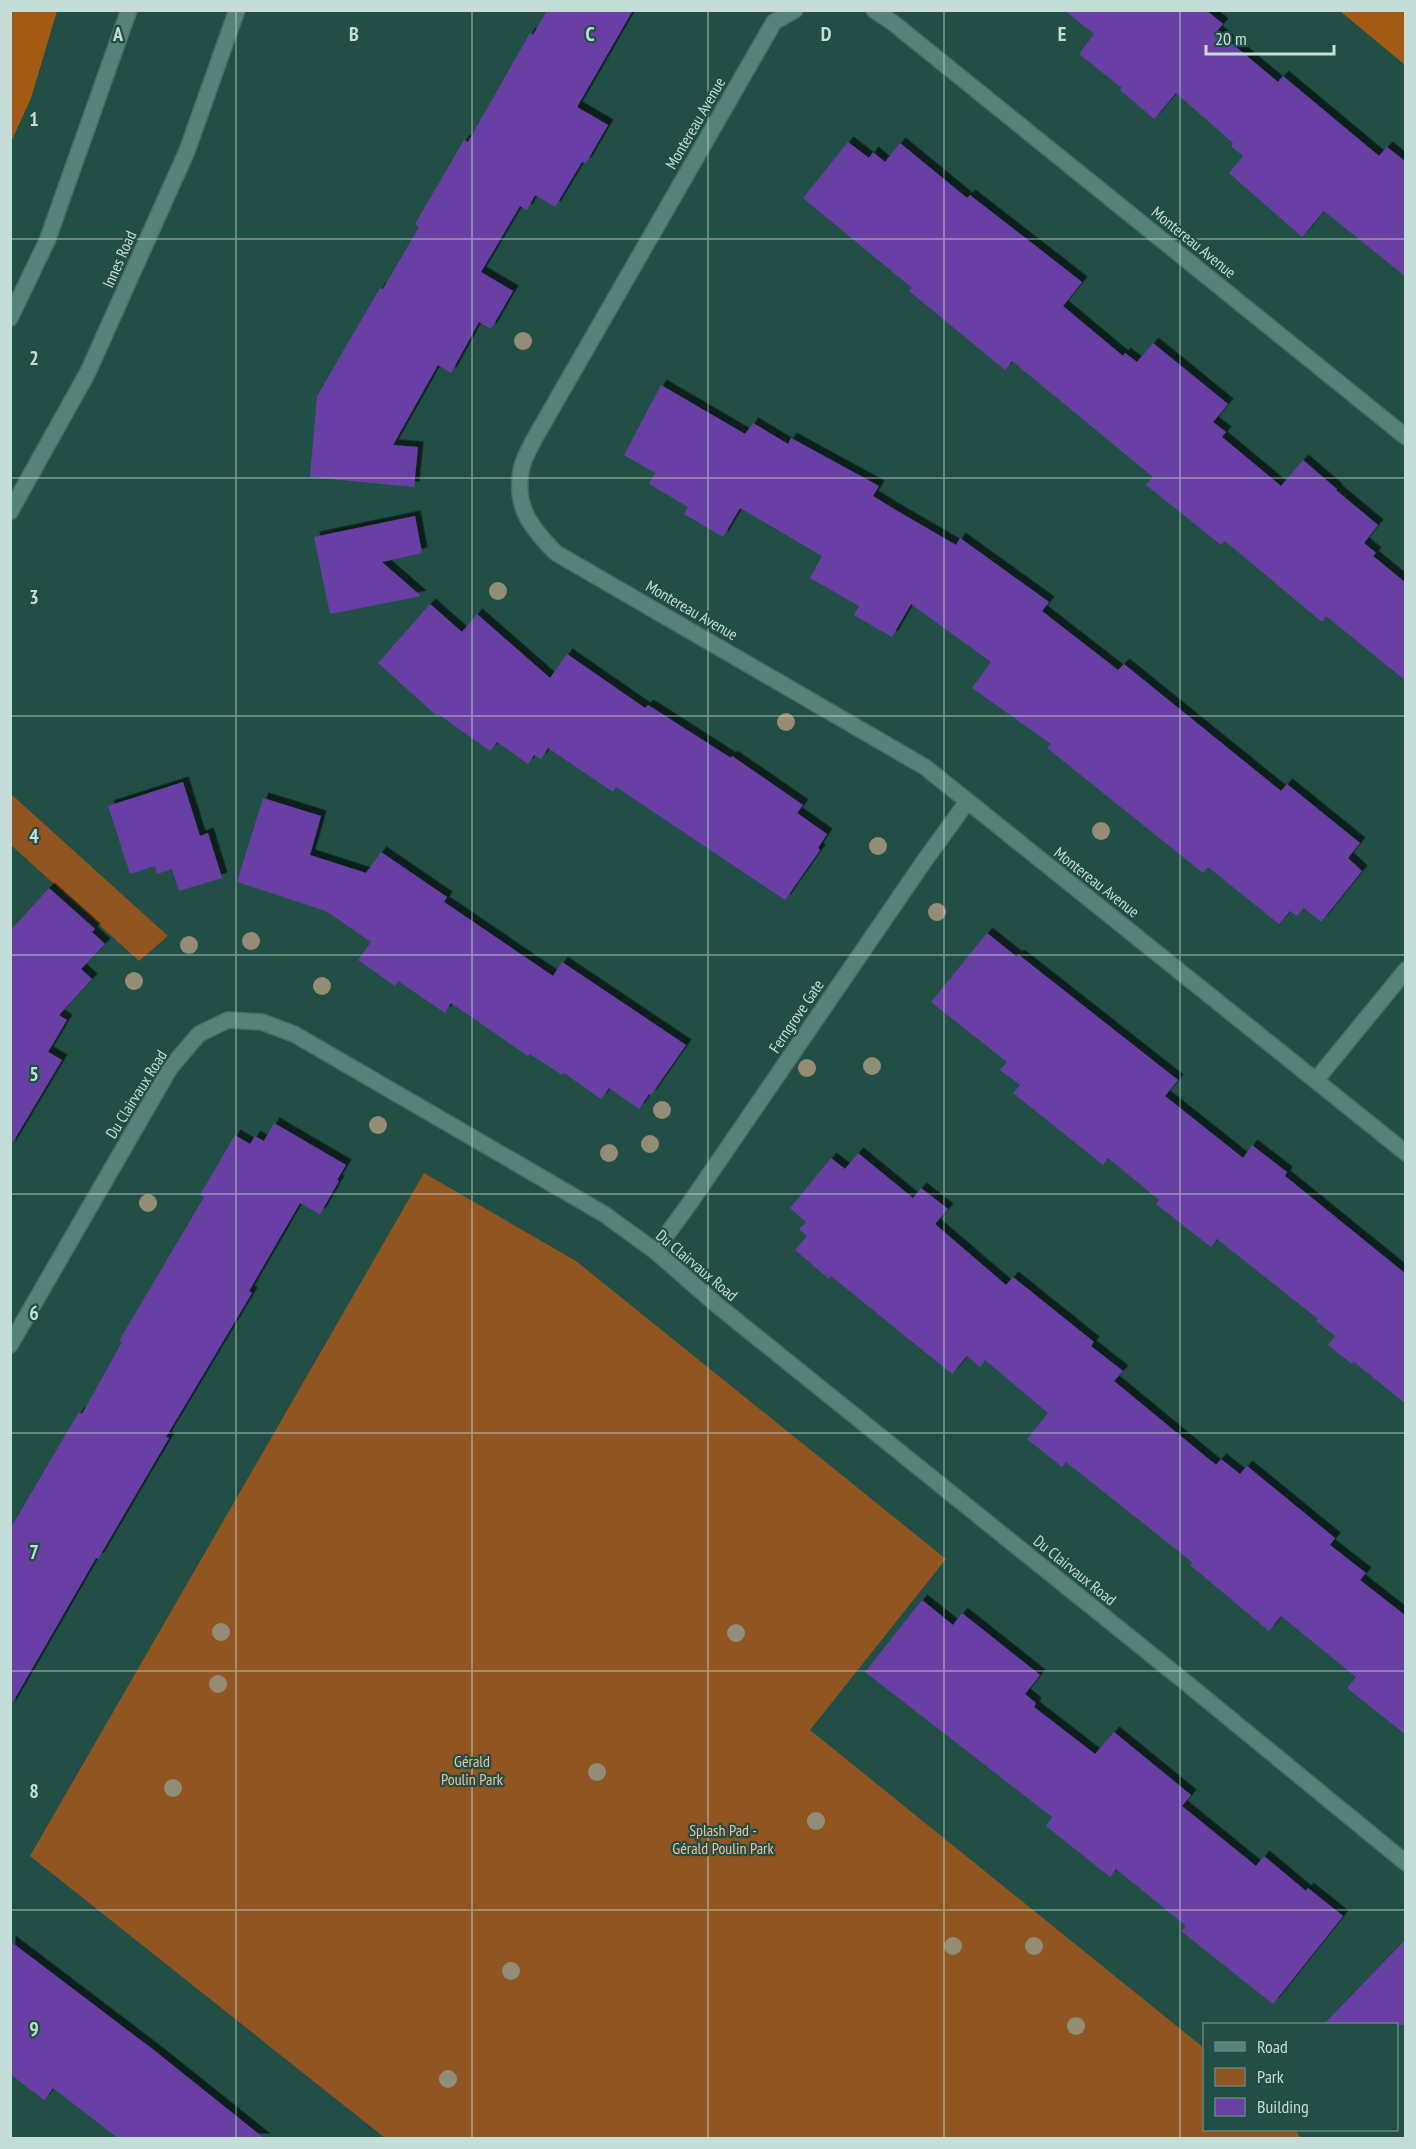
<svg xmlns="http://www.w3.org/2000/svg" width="1416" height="2149" font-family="'PT Sans Narrow',sans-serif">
<defs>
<filter id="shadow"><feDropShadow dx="5.5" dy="-5.5" stdDeviation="0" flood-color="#0009"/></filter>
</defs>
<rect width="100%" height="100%" fill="#214e45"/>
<g fill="#905520">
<path d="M 11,794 L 168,936 L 139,961 L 11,845 Z"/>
<path d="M 424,1173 L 576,1261 L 946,1559 L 810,1730 L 1204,2048 L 1204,2130 L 1295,2130 L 1301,2138 L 385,2138 L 30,1856 Z"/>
</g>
<g fill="#a35a12">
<path d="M 11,10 L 57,11 L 31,98 L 11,142 Z"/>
<path d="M 1340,11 L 1405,11 L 1405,65 Z"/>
</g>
<g fill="#6741a3" filter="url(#shadow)">
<path d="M 547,10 L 633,10 L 577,107 L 608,125 L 586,163 L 582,162 L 555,207 L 535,195 L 527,210 L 520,206 L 481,272 L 513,291 L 491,329 L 479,322 L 451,373 L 438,365 L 393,445 L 418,447 L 414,487 L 310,477 L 317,396 L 380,288 L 383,289 L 419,227 L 415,224 L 464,140 L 468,142 L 530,33 L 533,35 Z"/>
<path d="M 1064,10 L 1206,10 L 1223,24 L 1217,31 L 1278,82 L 1283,76 L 1379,156 L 1387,147 L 1406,162 L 1406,277 L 1324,211 L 1302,237 L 1229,173 L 1243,156 L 1231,146 L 1233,143 L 1176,93 L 1154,119 L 1120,90 L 1122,88 L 1079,54 L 1094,34 Z"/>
<path d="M 848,142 L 869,158 L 873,152 L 885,162 L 900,143 L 967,198 L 970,195 L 1082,282 L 1063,306 L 1123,356 L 1125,353 L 1137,362 L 1153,343 L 1228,404 L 1213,422 L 1226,432 L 1222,437 L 1281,486 L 1303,460 L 1337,489 L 1336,490 L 1378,525 L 1364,543 L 1376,553 L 1373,556 L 1406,583 L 1406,681 L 1326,616 L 1322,622 L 1225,541 L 1221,545 L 1146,485 L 1153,477 L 1012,361 L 1005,370 L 909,291 L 912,288 L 803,198 Z"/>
<path d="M 661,385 L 745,434 L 753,423 L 788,444 L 791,438 L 879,486 L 873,496 L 894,509 L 956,545 L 960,538 L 1049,602 L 1042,611 L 1118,670 L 1124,664 L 1281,791 L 1287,784 L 1360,843 L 1348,858 L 1362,871 L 1321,922 L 1304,908 L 1297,916 L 1290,911 L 1279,924 L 1208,867 L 1203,873 L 1047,748 L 1051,744 L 972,688 L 991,662 L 911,604 L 892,637 L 854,615 L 859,606 L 810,578 L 822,556 L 740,508 L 723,537 L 684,514 L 688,507 L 649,484 L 655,473 L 624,455 Z"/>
<path d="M 415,516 L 422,553 L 382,562 L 421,596 L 330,614 L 314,537 Z"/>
<path d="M 430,604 L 462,632 L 477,614 L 550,678 L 567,654 L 645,708 L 648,705 L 731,758 L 732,756 L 803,805 L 797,813 L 827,834 L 818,848 L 820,850 L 785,900 L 616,787 L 613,792 L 548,748 L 541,759 L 534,755 L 528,764 L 497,742 L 490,751 L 438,714 L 437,716 L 378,663 Z"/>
<path d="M 183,782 L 200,836 L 208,833 L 222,878 L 179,891 L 172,869 L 157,874 L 155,866 L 130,874 L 108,806 Z"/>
<path d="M 263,798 L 321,816 L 310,855 L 366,873 L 381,852 L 447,897 L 444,902 L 553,976 L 562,962 L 686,1045 L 651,1095 L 649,1094 L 639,1109 L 609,1088 L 601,1099 L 564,1073 L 562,1075 L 530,1054 L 528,1056 L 451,1003 L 445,1013 L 398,981 L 395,986 L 358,960 L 371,942 L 326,911 L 237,882 Z"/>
<path d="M 49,888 L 95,929 L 92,932 L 105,944 L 81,969 L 92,979 L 59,1015 L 67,1020 L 48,1052 L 62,1060 L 10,1147 L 10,931 Z"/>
<path d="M 987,933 L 1017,957 L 1019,955 L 1178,1080 L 1165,1096 L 1243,1158 L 1252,1145 L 1287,1172 L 1285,1176 L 1406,1274 L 1406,1404 L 1354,1362 L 1352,1364 L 1328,1345 L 1335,1336 L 1316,1321 L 1318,1319 L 1217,1239 L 1211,1247 L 1156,1204 L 1159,1200 L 1108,1158 L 1103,1165 L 1013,1093 L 1020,1085 L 1000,1070 L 1007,1062 L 931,1002 Z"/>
<path d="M 274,1123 L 346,1165 L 337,1180 L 339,1181 L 320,1214 L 300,1203 L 249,1291 L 252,1293 L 166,1437 L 169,1438 L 98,1559 L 96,1558 L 10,1707 L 10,1529 L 79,1412 L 82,1414 L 122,1342 L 119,1341 L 204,1197 L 200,1195 L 235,1135 L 250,1144 L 255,1136 L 264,1141 Z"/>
<path d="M 858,1153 L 913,1198 L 921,1188 L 948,1209 L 935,1224 L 1006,1285 L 1013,1277 L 1094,1342 L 1091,1346 L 1123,1371 L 1114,1381 L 1216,1465 L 1221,1459 L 1240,1474 L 1247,1466 L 1335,1538 L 1330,1545 L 1366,1573 L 1360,1580 L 1406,1616 L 1406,1735 L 1347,1688 L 1356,1677 L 1281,1616 L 1269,1631 L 1190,1565 L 1192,1562 L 1066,1462 L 1062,1467 L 1027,1439 L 1048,1413 L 985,1360 L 980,1367 L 967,1356 L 952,1374 L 831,1276 L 829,1279 L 795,1250 L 807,1236 L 799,1229 L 806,1222 L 790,1208 L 831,1158 L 845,1169 Z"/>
<path d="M 922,1600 L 953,1625 L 962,1613 L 1040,1675 L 1025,1694 L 1036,1703 L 1034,1707 L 1095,1754 L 1114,1732 L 1191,1795 L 1182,1806 L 1256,1866 L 1264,1856 L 1306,1891 L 1308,1888 L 1343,1916 L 1273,2004 L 1181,1931 L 1186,1926 L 1116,1869 L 1110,1877 L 1046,1826 L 1052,1817 L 865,1672 Z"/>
<path d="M 1406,1939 L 1406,2025 L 1323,2025 Z"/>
<path d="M 10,1941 L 155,2051 L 265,2139 L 119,2139 L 53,2088 L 44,2100 L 10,2074 Z"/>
</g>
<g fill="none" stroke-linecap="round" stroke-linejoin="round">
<g stroke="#446d65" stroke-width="18">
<g id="minor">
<path d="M 795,10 L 774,22 L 536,436 C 531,445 525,456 522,466 C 513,505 530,527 556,553 L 925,767 L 1406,1153"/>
<path d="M 874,10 L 892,22 L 1406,437"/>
<path d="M 1316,1080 L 1406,970"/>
<path d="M 655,1251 L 692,1200 L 925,860 L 967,802"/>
<path d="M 10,1345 L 170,1068 L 199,1034 L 228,1020 L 262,1022 L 294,1034 L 604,1214 L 655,1251 L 717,1305 L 1184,1681 L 1406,1863"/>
</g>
</g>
<g stroke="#446d65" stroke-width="18">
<g id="secondary">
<path d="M 10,318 L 47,241 L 129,10"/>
<path d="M 10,512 L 88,372 L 187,151 L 237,10"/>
</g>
</g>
<use href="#minor" stroke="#568379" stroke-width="15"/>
<use href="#secondary" stroke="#568379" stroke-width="15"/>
</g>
<g fill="#938d75">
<circle cx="523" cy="341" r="9"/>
<circle cx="498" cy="591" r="9"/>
<circle cx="786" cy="722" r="9"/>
<circle cx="1101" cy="831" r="9"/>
<circle cx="878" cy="846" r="9"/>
<circle cx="937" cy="912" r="9"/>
<circle cx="251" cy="941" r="9"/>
<circle cx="189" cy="945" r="9"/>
<circle cx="134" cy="981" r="9"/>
<circle cx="322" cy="986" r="9"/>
<circle cx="872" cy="1066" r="9"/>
<circle cx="807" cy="1068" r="9"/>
<circle cx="662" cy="1110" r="9"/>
<circle cx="378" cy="1125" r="9"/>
<circle cx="650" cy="1144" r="9"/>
<circle cx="609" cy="1153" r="9"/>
<circle cx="148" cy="1203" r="9"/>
<circle cx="221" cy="1632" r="9"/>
<circle cx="736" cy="1633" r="9"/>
<circle cx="218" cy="1684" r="9"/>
<circle cx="597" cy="1772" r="9"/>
<circle cx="173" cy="1788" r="9"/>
<circle cx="816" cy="1821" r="9"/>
<circle cx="953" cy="1946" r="9"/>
<circle cx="1034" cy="1946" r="9"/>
<circle cx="511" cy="1971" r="9"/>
<circle cx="1076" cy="2026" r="9"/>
<circle cx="448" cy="2079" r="9"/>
</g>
<path fill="none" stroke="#c5ddd7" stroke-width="1.5" stroke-opacity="0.55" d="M 236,10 L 236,2138M 472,10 L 472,2138M 708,10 L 708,2138M 944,10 L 944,2138M 1180,10 L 1180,2138M 10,239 L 1406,239M 10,478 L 1406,478M 10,716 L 1406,716M 10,955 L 1406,955M 10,1194 L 1406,1194M 10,1433 L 1406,1433M 10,1671 L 1406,1671M 10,1910 L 1406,1910"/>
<g text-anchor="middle" stroke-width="4.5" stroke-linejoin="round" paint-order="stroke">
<g font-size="16" fill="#c5ddd7" stroke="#214e45">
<text transform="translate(695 123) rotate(-60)" y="6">Montereau Avenue</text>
<text transform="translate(1194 242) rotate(39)" y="6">Montereau Avenue</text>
<text transform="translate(119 259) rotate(-66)" y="6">Innes Road</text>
<text transform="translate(692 610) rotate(30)" y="6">Montereau Avenue</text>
<text transform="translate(1097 882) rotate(38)" y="6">Montereau Avenue</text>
<text transform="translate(796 1016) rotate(-56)" y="6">Ferngrove Gate</text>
<text transform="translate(136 1094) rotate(-58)" y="6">Du Clairvaux Road</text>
<text transform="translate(697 1265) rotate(40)" y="6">Du Clairvaux Road</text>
<text transform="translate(1075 1570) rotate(39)" y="6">Du Clairvaux Road</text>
</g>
<g font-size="16" fill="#f1c19d" stroke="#214e45">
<text x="472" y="1767">Gérald<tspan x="472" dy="18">Poulin Park</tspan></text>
<text x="723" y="1836">Splash Pad -<tspan x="723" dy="18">Gérald Poulin Park</tspan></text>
</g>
</g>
<g font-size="20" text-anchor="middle" font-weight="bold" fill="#c5ddd7" stroke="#214e45" stroke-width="4.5" stroke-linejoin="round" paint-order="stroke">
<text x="118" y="41">A</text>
<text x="354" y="41">B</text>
<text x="590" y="41">C</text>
<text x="826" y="41">D</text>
<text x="1062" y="41">E</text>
<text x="34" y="126">1</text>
<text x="34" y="365">2</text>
<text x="34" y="604">3</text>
<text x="34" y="843">4</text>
<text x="34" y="1081">5</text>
<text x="34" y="1320">6</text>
<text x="34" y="1559">7</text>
<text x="34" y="1798">8</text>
<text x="34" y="2036">9</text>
</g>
<rect width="1416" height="2149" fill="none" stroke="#c5ddd7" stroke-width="24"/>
<rect x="1203" y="2023" width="195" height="108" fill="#214e45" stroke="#63877f" stroke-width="1.5"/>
<rect x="1215" y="2042" width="30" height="9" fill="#568379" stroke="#63877f" stroke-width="1.5"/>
<text x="1257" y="2053" font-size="18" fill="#c5ddd7">Road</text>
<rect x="1215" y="2068" width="30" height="18" fill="#905520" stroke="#63877f" stroke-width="1.5"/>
<text x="1257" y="2083" font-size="18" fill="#c5ddd7">Park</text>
<rect x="1215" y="2098" width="30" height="18" fill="#6741a3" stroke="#63877f" stroke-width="1.5"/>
<text x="1257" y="2113" font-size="18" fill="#c5ddd7">Building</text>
<path d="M1206 45v9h128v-9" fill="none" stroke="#c5ddd7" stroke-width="3"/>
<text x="1215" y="45" font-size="18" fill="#c5ddd7" stroke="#214e45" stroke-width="4.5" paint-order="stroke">20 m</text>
</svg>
